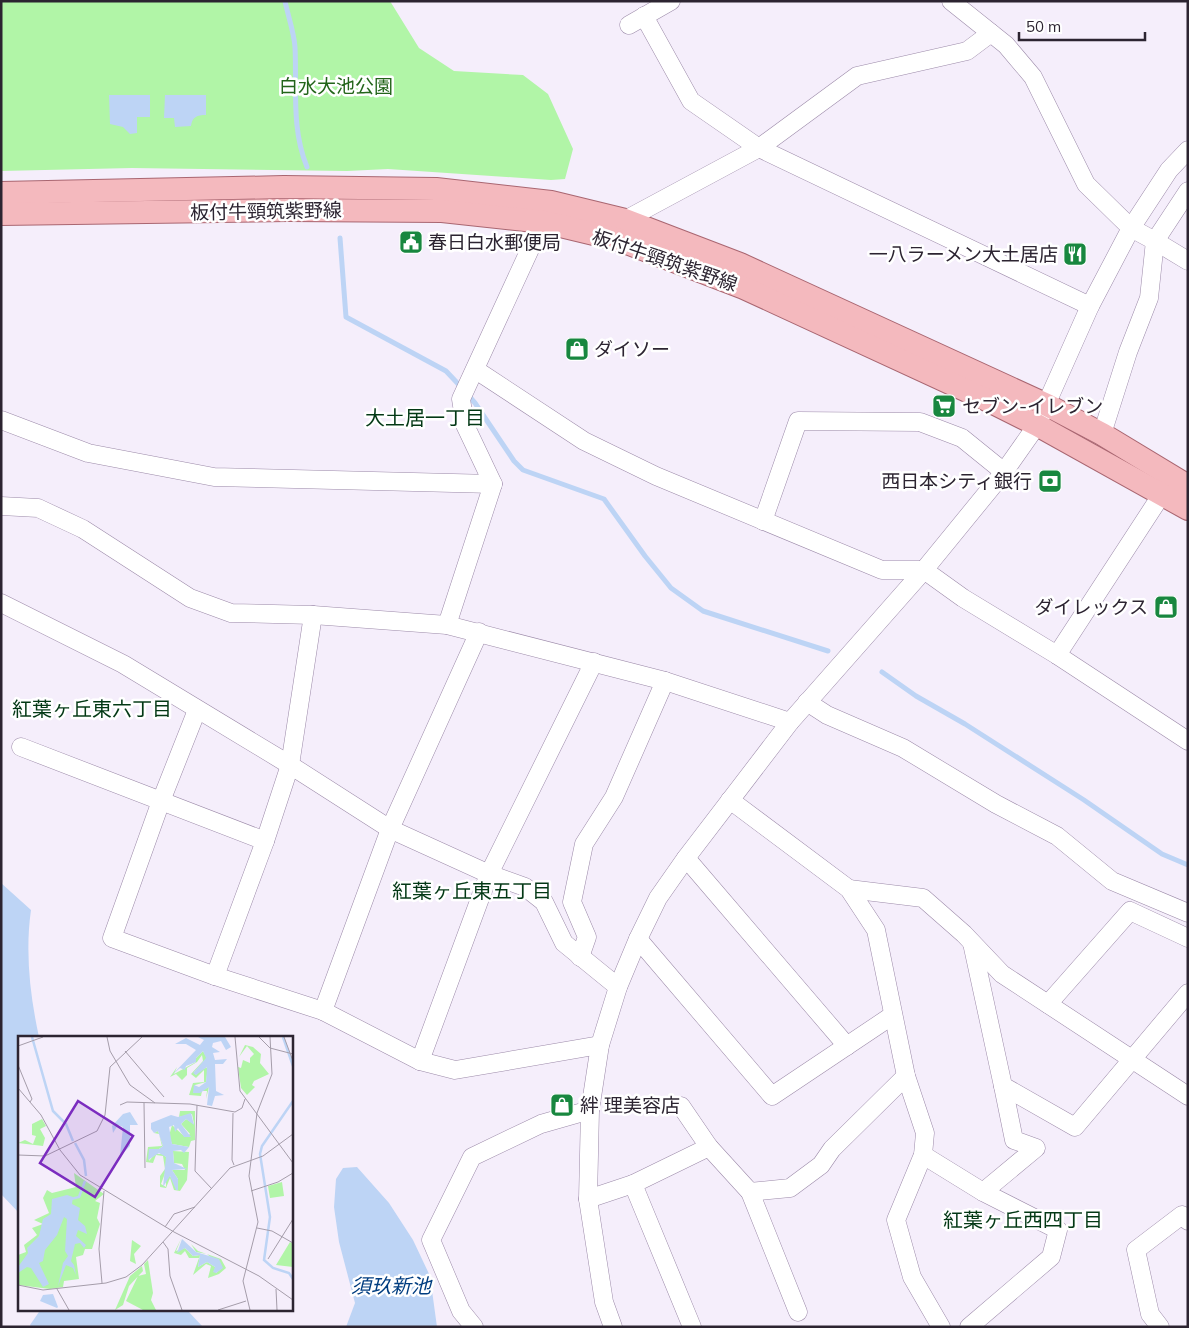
<svg xmlns="http://www.w3.org/2000/svg" width="1189" height="1328" font-family="Mulish,'Noto Sans JP',sans-serif">
<rect width="100%" height="100%" fill="#f5eefb"/>
<path fill="#b1f5a7" d="M 1,1 L 390,1 L 419,48 L 454,71 L 523,75 L 548,94 L 573,149 L 565,179 L 551,180 L 388,169 L 347,171 L 132,168 L 1,171 Z"/>
<g fill="#bdd4f5">
<path d="M 109,95 L 150,95 L 150,117 L 137,117 L 137,133 L 130,134 L 123,127 L 110,124 Z"/>
<path d="M 165,95 L 206,95 L 206,115 C 197,115 192,117 191,126 L 175,127 L 174,118 L 164,118 Z"/>
<path d="M 1,883 L 31,910 C 25,952 30,996 39,1037 L 19,1037 L 19,1213 L 1,1194 Z"/>
<path d="M 357,1167 L 389,1203 L 413,1240 L 430,1276 L 437,1327 L 346,1327 L 355,1303 L 339,1242 L 334,1207 L 336,1179 L 343,1168 Z"/>
<path d="M 41,1309 L 186,1309 L 203,1327 L 31,1327 L 30,1325 Z"/>
</g>
<g fill="none" stroke-linecap="round" stroke-linejoin="round">
<g stroke="#bdd4f5" stroke-width="5">
<path d="M 285,1 C 288,16 294,32 295,47 C 297,88 291,128 307,167"/>
<path d="M 340,238 L 346,317 L 446,371 L 462,388"/>
<path d="M 468,395 L 475,403 L 514,461 L 523,470 L 604,499 L 645,556 L 671,588 L 703,611 L 828,651"/>
<path d="M 882,672 L 916,696 L 965,724 L 1084,800 L 1162,854 L 1188,865"/>
</g>
<g stroke="#9c8aa9" stroke-width="19">
<g id="minor">
<path d="M 951,1 L 1006,45 L 1033,77 L 1086,184 L 1131,228 L 1155,241 L 1188,261"/>
<path d="M 644,16 L 691,101 L 759,148 L 1090,306"/>
<path d="M 629,25 L 671,1"/>
<path d="M 625,220 L 759,148 L 857,76 L 967,51 L 991,33"/>
<path d="M 476,370 L 584,441 L 656,476 L 882,570 L 924,570 L 963,598 L 1057,655 L 1188,741"/>
<path d="M 1,420 L 88,453 L 214,477 L 493,484"/>
<path d="M 1102,434 L 1128,352 L 1149,298 L 1155,241 L 1188,191"/>
<path d="M 1,506 L 38,508 L 83,529 L 190,598 L 231,613 L 313,615 L 447,625 L 665,681 L 790,722"/>
<path d="M 763,521 L 798,421 L 920,422 L 962,438 L 1004,472"/>
<path d="M 1,603 L 123,664 L 290,765 L 390,829 L 489,874 L 525,887 L 544,902 L 564,943 L 618,987"/>
<path d="M 313,615 L 290,765 L 265,841 L 215,976 L 323,1011 L 420,1061 L 455,1070 L 600,1045"/>
<path d="M 447,625 L 493,484 L 465,425 L 461,399 L 548,210"/>
<path d="M 1057,655 L 1162,494"/>
<path d="M 807,702 L 827,715 L 903,748 L 996,804 L 1057,836 L 1112,881 L 1188,913"/>
<path d="M 197,710 L 161,801 L 112,938 L 215,976"/>
<path d="M 21,747 L 265,841"/>
<path d="M 730,800 L 849,889 L 876,930 L 906,1076 L 925,1133 L 923,1155 L 896,1220 L 912,1277 L 941,1327"/>
<path d="M 686,858 L 847,1046"/>
<path d="M 849,889 L 923,898 L 964,934 L 1002,974 L 1188,1096"/>
<path d="M 638,939 L 772,1096 L 893,1015"/>
<path d="M 972,943 L 1003,1086 L 1075,1127 L 1188,993"/>
<path d="M 580,957 L 587,937 L 572,902 L 584,844 L 614,797 L 665,681"/>
<path d="M 1048,1004 L 1130,911 L 1188,938"/>
<path d="M 323,1011 L 390,829 L 479,632"/>
<path d="M 420,1061 L 489,874 L 594,662"/>
<path d="M 681,1106 L 709,1147 L 750,1192 L 798,1312"/>
<path d="M 923,1155 L 983,1192 L 1058,1230 L 1051,1257 L 969,1327"/>
<path d="M 633,1184 L 709,1147"/>
<path d="M 750,1192 L 790,1188 L 821,1165 L 832,1149 L 906,1076"/>
<path d="M 983,1192 L 1036,1148 L 1014,1140 L 1003,1086"/>
<path d="M 588,1199 L 633,1184 L 692,1327"/>
<path d="M 474,1327 L 461,1311 L 431,1240 L 472,1157 L 541,1124 L 590,1110"/>
<path d="M 613,1327 L 604,1302 L 588,1199 L 590,1110 L 600,1045 L 618,987 L 638,939 L 658,898 L 686,858 L 790,722 L 924,570 L 1004,472 L 1037,425 L 1090,306 L 1131,228 L 1169,170 L 1188,150"/>
<path d="M 1160,1327 L 1150,1314 L 1136,1250 L 1182,1215 L 1188,1221"/>
</g>
</g>
<g stroke="#a96671" stroke-width="24">
<g id="major">
<path d="M 1,193 L 284,187 L 436,189 L 551,202 L 625,220 L 740,264 L 1047,405 L 1102,434 L 1188,486"/>
<path d="M 1,214 L 288,210 L 442,211 L 544,222 L 619,240 L 744,288 L 989,401 L 1037,425 L 1188,509"/>
</g>
</g>
<use href="#minor" stroke="#fff" stroke-width="18"/>
<use href="#major" stroke="#f4b9be" stroke-width="22"/>
</g>
<defs>
<g id="civic-square" transform="scale(1.25)"><rect x="-9" y="-9" width="18" height="18" rx="4" fill="#18873f" stroke="#fff"/><path d="M-.6-6.5H3V-4.5H.6V-3L4-1V1h2V6H-6V1h2V-1L-.6-3ZM-1.2 2.5V6h2.4V2.5Z" fill="#fff"/></g>
<g id="restaurant-square" transform="scale(1.25)"><rect x="-9" y="-9" width="18" height="18" rx="4" fill="#18873f" stroke="#fff"/><path d="M-5-6h1v4h1v-4h1v4h1v-4h1v5L-1.5 .5V6h-2V.5L-5-1ZM5-6V6H3V1.5H1.5Q1.5-4 5-6Z" fill="#fff"/></g>
<g id="shop-square" transform="scale(1.25)"><rect x="-9" y="-9" width="18" height="18" rx="4" fill="#18873f" stroke="#fff"/><path d="M-5-2.5h2.3a2.7 3.5 0 0 1 5.4 0H5L5.5 6h-11ZM-1.5-2.5h3a1.5 2.3 0 0 0-3 0Z" fill="#fff"/></g>
<g id="supermarket-square" transform="scale(1.25)"><rect x="-9" y="-9" width="18" height="18" rx="4" fill="#18873f" stroke="#fff"/><path d="M-6-5.5h2.5l.6 2H6L4.5 2H-2.5L-4.4-4H-6ZM-1.5 3.2a1.3 1.3 0 1 0 .1 0ZM3 3.2a1.3 1.3 0 1 0 .1 0Z" fill="#fff"/></g>
<g id="bank-square" transform="scale(1.25)"><rect x="-9" y="-9" width="18" height="18" rx="4" fill="#18873f" stroke="#fff"/><path d="M-6-4H6V4H-6ZM0-2.3a2.3 2.3 0 1 0 0 4.6a2.3 2.3 0 1 0 0-4.6Z" fill="#fff"/></g>
</defs>
<g fill-rule="evenodd">
<use href="#civic-square" x="411" y="242"/>
<use href="#restaurant-square" x="1075" y="254"/>
<use href="#shop-square" x="577" y="349"/>
<use href="#supermarket-square" x="944" y="406"/>
<use href="#bank-square" x="1050" y="481"/>
<use href="#shop-square" x="1166" y="607"/>
<use href="#shop-square" x="562" y="1105"/>
</g>
<g text-anchor="middle" stroke-width="5" stroke-linejoin="round" paint-order="stroke">
<g font-size="19" fill="#23651a" stroke="#fff">
<text x="336" y="93">白水大池公園</text>
</g>
<g font-size="19" fill="#2c2431" stroke="#fff">
<text transform="translate(266 211) rotate(-1)" y="7">板付牛頸筑紫野線</text>
<text transform="translate(665 260) rotate(19)" y="7">板付牛頸筑紫野線</text>
</g>
<g font-size="19" fill="#2c2431" stroke="#fff" text-anchor="start">
<text x="428" y="249">春日白水郵便局</text>
<text x="1058" y="261" text-anchor="end">一八ラーメン大土居店</text>
<text x="594" y="356">ダイソー</text>
<text x="962" y="413">セブン-イレブン</text>
<text x="1032" y="488" text-anchor="end">西日本シティ銀行</text>
<text x="1148" y="614" text-anchor="end">ダイレックス</text>
<text x="580" y="1112">絆 理美容店</text>
</g>
<g font-size="20" fill="#033815" stroke="#fff">
<text x="425" y="425">大土居一丁目</text>
<text x="92" y="716">紅葉ヶ丘東六丁目</text>
<text x="472" y="898">紅葉ヶ丘東五丁目</text>
<text x="1023" y="1227">紅葉ヶ丘西四丁目</text>
</g>
<g font-size="20" font-style="italic" fill="#003d80" stroke="#fff">
<text x="391" y="1293">須玖新池</text>
</g>
</g>
<g transform="translate(18 1036)">
<rect width="275" height="275" fill="#f5eefb"/>
<path d="M 227,9 L 235,11 L 243,18 L 242,27 L 251,38 L 236,45 L 234,49 L 237,51 L 229,59 L 223,52 L 220,31 L 223,32 L 225,24 L 232,27 L 232,22 L 236,18 L 229,10 L 221,21 ZM 185,15 L 189,22 L 176,36 L 178,39 L 180,35 L 190,31 L 188,46 L 177,49 L 176,57 L 191,51 L 188,63 L 189,55 L 184,55 L 183,60 L 171,59 L 175,47 L 186,46 L 186,34 L 178,42 L 173,38 L 185,25 L 184,19 L 179,26 L 169,32 L 169,39 L 164,44 L 158,38 L 152,41 L 159,31 L 156,38 L 178,26 L 178,22 ZM 162,75 L 177,75 L 177,104 L 173,105 L 171,111 L 154,108 L 151,100 L 154,89 L 167,101 L 172,98 L 163,88 L 168,83 L 176,88 L 174,78 L 161,81 ZM 24,83 L 28,90 L 22,93 L 27,102 L 25,110 L 0,107 L 7,104 L 15,108 L 18,100 L 14,99 L 14,88 ZM 140,95 L 145,110 L 141,113 L 134,113 L 131,125 L 137,118 L 145,118 L 148,121 L 149,132 L 143,148 L 148,151 L 148,142 L 152,140 L 158,150 L 158,154 L 160,143 L 154,134 L 167,134 L 164,128 L 156,127 L 155,115 L 171,116 L 169,144 L 162,155 L 156,154 L 152,142 L 148,152 L 142,151 L 142,140 L 147,133 L 145,120 L 138,119 L 135,127 L 128,126 L 130,111 L 144,110 L 141,98 L 136,97 ZM 56,137 L 86,158 L 77,165 L 82,167 L 79,182 L 82,188 L 74,213 L 67,213 L 65,219 L 58,221 L 61,243 L 46,245 L 45,251 L 32,253 L 0,249 L 0,219 L 8,216 L 6,209 L 19,199 L 14,192 L 25,188 L 16,184 L 31,177 L 25,162 L 29,154 L 34,157 L 58,151 ZM 264,146 L 266,160 L 252,162 L 250,150 ZM 163,203 L 158,215 L 167,212 L 175,220 L 182,219 L 180,231 L 189,226 L 197,231 L 198,237 L 204,232 L 189,218 L 178,216 L 173,208 L 180,215 L 203,223 L 208,232 L 201,238 L 190,242 L 193,230 L 188,228 L 175,239 L 181,222 L 171,222 L 167,215 L 163,219 L 156,217 ZM 114,204 L 123,210 L 116,218 L 118,228 L 112,225 ZM 272,206 L 275,208 L 275,231 L 258,229 ZM 130,224 L 135,257 L 133,264 L 138,274 L 125,274 L 108,265 L 120,240 L 128,238 L 126,228 ZM 124,230 L 125,235 L 111,250 L 105,269 L 97,274 L 112,240 Z" fill="#b1f5a7"/>
<path d="M 180,1 L 207,1 L 213,11 L 208,14 L 203,5 L 195,7 L 194,11 L 202,16 L 195,17 L 197,24 L 209,23 L 205,28 L 197,28 L 198,55 L 206,59 L 197,60 L 194,70 L 189,69 L 191,51 L 182,57 L 175,57 L 176,49 L 181,51 L 188,46 L 189,31 L 178,39 L 175,37 L 188,22 L 185,15 L 178,22 L 178,26 L 168,30 L 167,34 L 162,32 L 154,39 L 178,14 L 168,8 L 157,8 L 168,2 L 182,9 L 186,4 ZM 112,76 L 120,89 L 112,89 L 112,110 L 102,120 L 105,91 L 100,89 L 95,97 L 94,90 L 105,78 ZM 173,77 L 176,89 L 168,83 L 163,88 L 173,101 L 166,101 L 160,92 L 157,96 L 156,89 L 151,91 L 154,108 L 171,111 L 166,117 L 163,114 L 155,115 L 156,127 L 169,133 L 154,134 L 160,143 L 160,154 L 158,154 L 152,140 L 145,151 L 148,121 L 141,117 L 130,124 L 131,113 L 141,113 L 145,110 L 140,95 L 136,97 L 133,93 L 133,87 L 153,79 L 160,81 ZM 49,159 L 55,161 L 54,168 L 62,172 L 60,184 L 67,190 L 69,198 L 60,194 L 58,200 L 68,209 L 66,212 L 62,207 L 57,208 L 53,225 L 56,229 L 58,239 L 55,232 L 48,229 L 40,250 L 45,227 L 50,220 L 47,215 L 49,183 L 46,181 L 39,199 L 27,214 L 25,225 L 21,227 L 31,248 L 25,251 L 13,232 L 9,231 L 0,237 L 0,231 L 10,217 L 9,212 L 21,200 L 25,183 L 33,178 L 34,163 ZM 164,203 L 178,216 L 201,223 L 205,232 L 198,237 L 195,236 L 197,231 L 189,226 L 180,231 L 182,219 L 175,220 L 167,212 L 159,217 ZM 35,258 L 40,271 L 39,272 L 22,265 L 25,259 Z" fill="#bdd4f5"/>
<path fill="none" stroke="#bdd4f5" stroke-width="2.5" d="M 14,1 L 35,75 L 48,88 L 55,105M 265,1 L 275,30M 275,65 L 244,110 L 242,118 L 252,181 L 246,224 L 255,232 L 271,237 L 275,243M 57,107 L 66,124 L 68,140M 53,163 L 61,161 L 67,145"/>
<path fill="none" stroke="#a59daa" stroke-width="1" d="M 89,1 L 92,15 L 112,49 L 137,67M 217,1 L 222,55 L 275,127M 241,1 L 252,12 L 275,18M 266,1 L 275,25M 0,10 L 25,1M 107,15 L 146,61M 0,29 L 14,63 L 12,66M 0,52 L 23,79 L 42,114 L 62,139 L 156,196 L 241,240 L 275,264M 126,67 L 127,132M 102,69 L 109,66 L 172,68 L 217,76 L 224,72 L 227,63M 179,69 L 177,135 L 194,153M 215,77 L 214,124 L 216,129M 0,119 L 27,120 L 79,95 L 87,79 L 92,31 L 124,1M 233,155 L 260,146 L 275,137M 147,191 L 156,178 L 177,171M 239,192 L 254,195 L 275,207M 145,206 L 150,213 L 152,240 L 164,274M 250,223 L 275,183M 84,247 L 81,213 L 86,155M 0,249 L 25,254 L 88,247 L 108,241 L 124,229 L 212,132 L 245,120 L 275,98M 39,253 L 51,274M 258,253 L 259,274M 200,274 L 228,265M 232,274 L 225,245 L 240,186 L 231,140 L 239,77 L 254,38 L 252,1"/>
<path fill="#7b2cbf" fill-opacity="0.15" stroke="#7b2cbf" stroke-width="2.5" d="M 60,65 L 115,100 L 77,161 L 22,127 Z"/>
<rect width="275" height="275" fill="none" stroke="#2c2431" stroke-width="2.5"/>
</g>
<rect width="1189" height="1328" fill="none" stroke="#2c2431" stroke-width="5"/>
<path d="M1019 32v8h126v-8" fill="none" stroke="#2c2431" stroke-width="2.5"/>
<text x="1026" y="32" font-size="15" fill="#2c2431" stroke="#ffffff" stroke-width="4" paint-order="stroke">50 m</text>
</svg>
